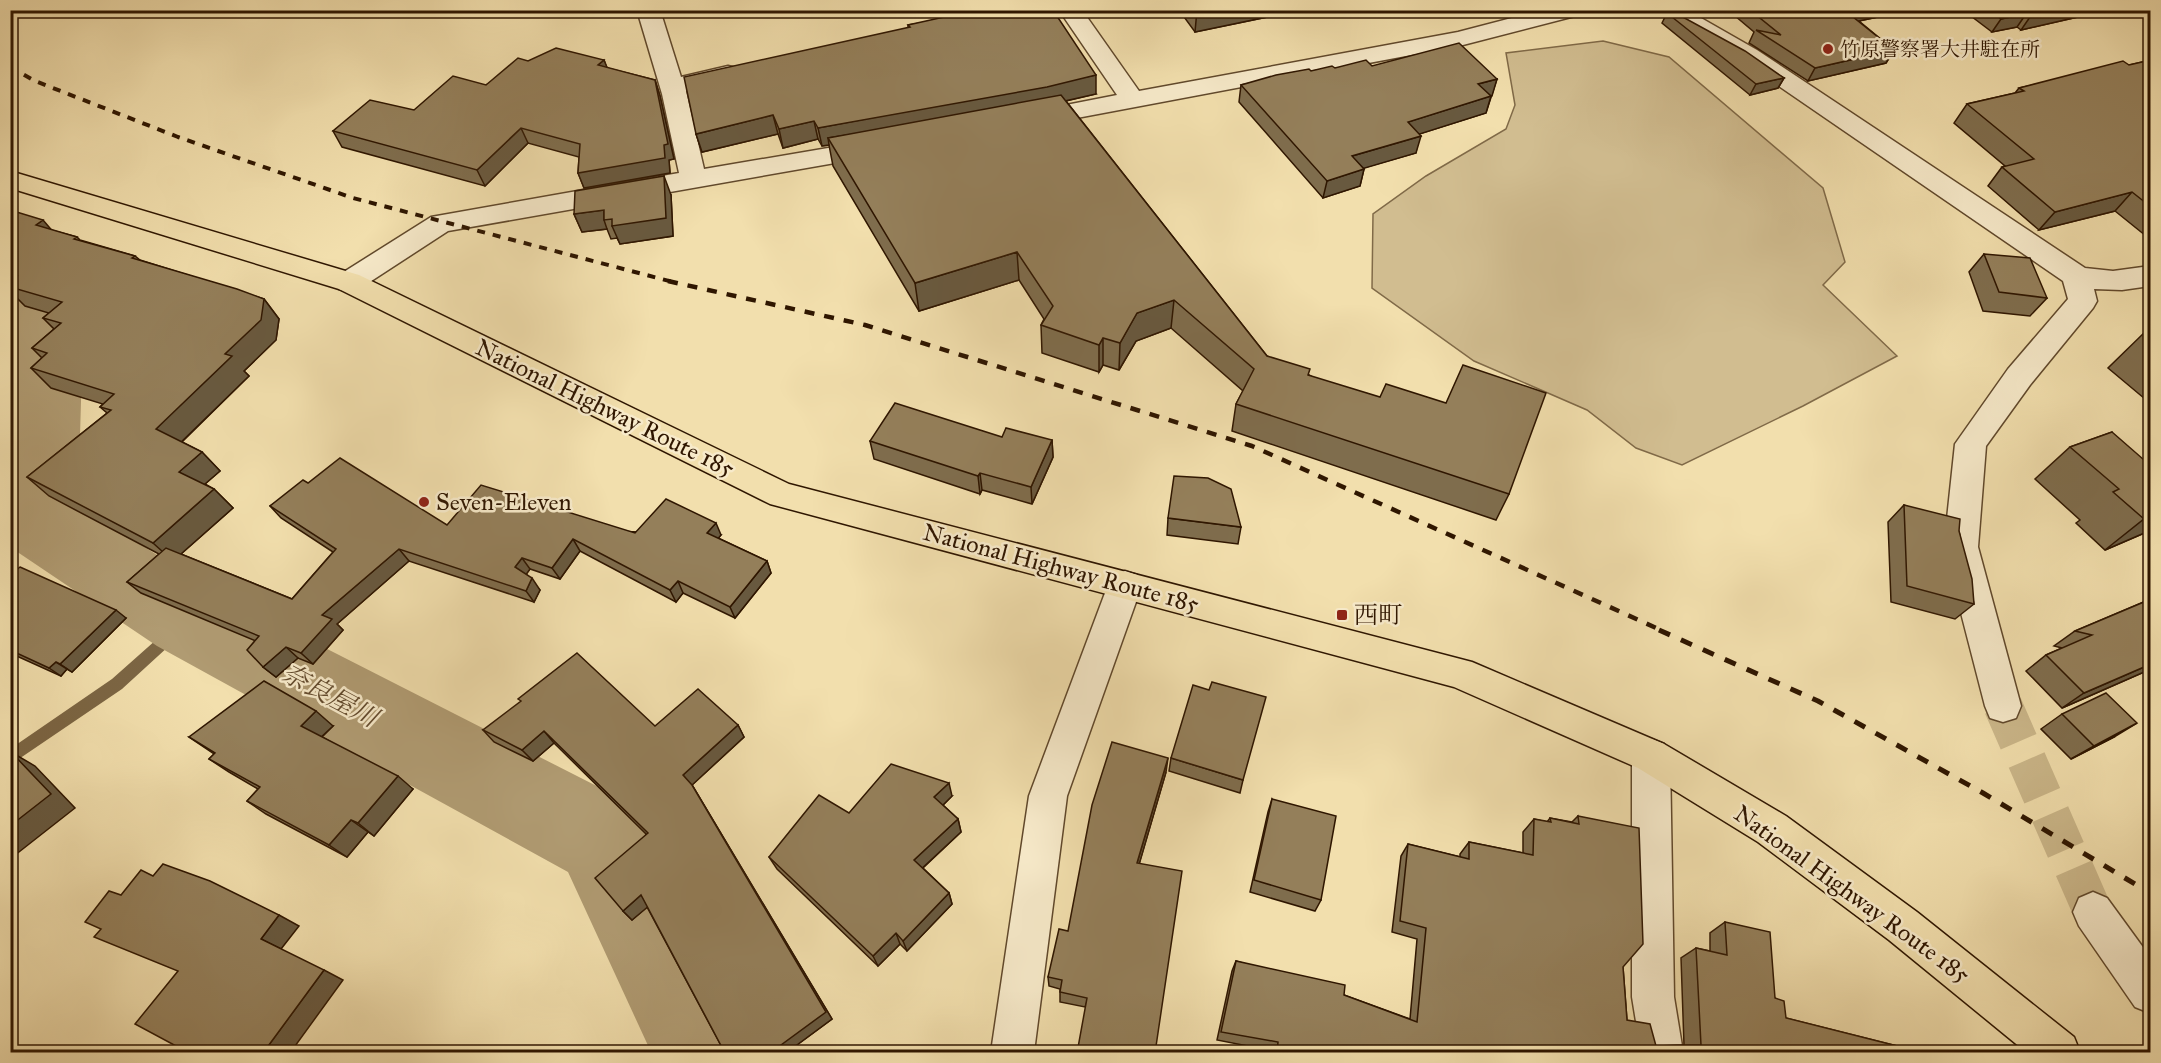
<svg xmlns="http://www.w3.org/2000/svg" width="2161" height="1063" font-family="'IM FELL Great Primer','Noto Serif JP',serif">
<rect width="100%" height="100%" fill="#f2dfad"/>
<filter id="stains"><feTurbulence type="fractalNoise" baseFrequency=".00333" numOctaves="4"/><feColorMatrix values="0 0 0 0 .2 0 0 0 0 .09 0 0 0 0 .02 0 0 0 .5 -.17"/></filter>
<radialGradient id="worn" r=".72"><stop offset=".6" stop-color="#630" stop-opacity="0"/><stop offset="1" stop-color="#630" stop-opacity=".3"/></radialGradient>
<path fill="#d1bd90" stroke="#806a48" stroke-width="1.5" d="M 1603,41 L 1669,57 L 1823,188 L 1845,262 L 1823,285 L 1897,356 L 1803,406 L 1682,465 L 1636,448 L 1587,410 L 1474,361 L 1372,288 L 1373,214 L 1426,176 L 1506,129 L 1515,105 L 1506,53 Z"/>
<g fill="none" stroke-linecap="round" stroke-linejoin="round">
<path fill="#7c6644" fill-rule="evenodd" d="M 188,614 L 193,616 L 195,620 L 193,624 L 122,689 L 10,765 L 10,749 L 112,679 L 183,616 Z"/>
<path fill="#b09b72" fill-rule="evenodd" d="M 10,270 L 35,277 L 73,313 L 83,332 L 78,505 L 219,594 L 636,806 L 745,1014 L 761,1052 L 651,1052 L 568,872 L 157,646 L 13,549 L 10,544 Z"/>
<path stroke="#cbb78a" stroke-width="39" stroke-dasharray="39 20" stroke-linecap="butt" d="M 2003,706 L 2093,912"/>
<g stroke="#60482b" stroke-width="3">
<g id="minor">
<path d="M 637,10 L 660,10 L 681,77 L 728,66 L 737,68 L 740,73 L 737,78 L 686,91 L 704,169 L 875,140 L 884,142 L 888,148 L 884,154 L 875,156 L 448,231 L 359,289 L 349,292 L 339,289 L 335,282 L 339,275 L 431,217 L 679,173 L 662,94 Z"/>
<path d="M 1059,10 L 1082,10 L 1139,91 L 1458,32 L 1542,10 L 1582,10 L 1579,15 L 1459,46 L 1029,127 L 1020,124 L 1016,119 L 1020,114 L 1117,95 Z"/>
<path d="M 1658,10 L 1687,10 L 1757,50 L 2085,268 L 2113,271 L 2150,266 L 2150,286 L 2122,290 L 2094,289 L 2097,301 L 2093,308 L 2030,385 L 1986,446 L 1978,547 L 2021,706 L 2016,718 L 2003,722 L 1990,718 L 1985,706 L 1944,547 L 1955,444 L 2008,369 L 2068,299 L 2063,281 L 1741,60 L 1661,15 Z"/>
<path d="M 1125,571 L 1137,575 L 1142,585 L 1067,796 L 1034,1052 L 991,1052 L 1029,796 L 1108,585 L 1113,575 Z"/>
<path d="M 1651,739 L 1664,744 L 1670,756 L 1674,997 L 1683,1052 L 1641,1052 L 1632,997 L 1632,756 L 1638,744 Z"/>
<path d="M 2093,892 L 2107,898 L 2150,957 L 2150,1013 L 2135,1007 L 2079,926 L 2073,912 L 2079,898 Z"/>
</g>
</g>
<g stroke="#2f1600" stroke-width="3">
<path id="highway" d="M 10,171 L 359,275 L 789,484 L 1472,662 L 1664,744 L 1786,816 L 1917,912 L 2074,1037 L 2080,1052 L 2026,1052 L 1889,940 L 1758,842 L 1638,768 L 1454,687 L 770,504 L 339,289 L 10,188 Z"/>
</g>
<use href="#minor" fill="#f7eaca" fill-rule="evenodd"/>
<use href="#highway" fill="#f2dfad" fill-rule="evenodd"/>
<path stroke="#2f1600" stroke-width="4" stroke-dasharray="8 8" stroke-linecap="butt" d="M 10,67 L 35,81 L 178,137 L 353,198 L 673,282"/>
<path stroke="#2f1600" stroke-width="4.5" stroke-dasharray="10 10" stroke-linecap="butt" d="M 668,281 L 865,325 L 1252,446 L 1663,631"/>
<path stroke="#2f1600" stroke-width="5" stroke-dasharray="12 12" stroke-linecap="butt" d="M 1659,630 L 1818,701 L 1983,793 L 2150,893"/>
</g>
<g fill="#7f6d4d" stroke="#2f1600" stroke-width="1.5">
<path d="M 1179,10 L 1268,10 L 1267,17 L 1195,32 Z"/>
<path d="M 1728,10 L 1911,10 L 1859,21 L 1894,50 L 1886,63 L 1808,81 L 1749,43 L 1754,32 Z"/>
<path d="M 1963,10 L 2086,10 L 2082,16 L 2021,30 L 2017,27 L 1992,32 Z"/>
<path d="M 1667,13 L 1784,78 L 1778,88 L 1750,95 L 1662,23 Z"/>
<path d="M 965,16 L 1096,94 L 1066,101 L 1267,356 L 1309,375 L 1509,494 L 1496,520 L 1232,431 L 1236,404 L 1243,391 L 1171,328 L 1136,341 L 1119,370 L 1103,365 L 1099,372 L 1042,353 L 1041,325 L 1044,319 L 1019,280 L 919,311 L 833,166 L 829,145 L 822,146 L 818,139 L 783,148 L 778,134 L 702,152 L 696,134 L 908,28 L 908,25 Z"/>
<path d="M 604,60 L 607,68 L 655,80 L 660,96 L 674,159 L 669,160 L 670,173 L 584,188 L 578,173 L 579,157 L 528,143 L 485,186 L 342,147 L 333,131 L 414,110 L 486,85 L 528,61 Z"/>
<path d="M 2151,60 L 2151,240 L 2115,211 L 2039,230 L 1988,186 L 2002,167 L 2005,166 L 1954,123 L 1967,104 L 2015,93 L 2019,88 L 2129,65 Z"/>
<path d="M 1372,66 L 1497,79 L 1486,113 L 1419,134 L 1416,153 L 1363,168 L 1364,169 L 1360,186 L 1323,198 L 1239,102 L 1241,85 L 1311,71 L 1335,68 Z"/>
<path d="M 671,195 L 673,236 L 620,244 L 617,238 L 611,239 L 607,229 L 582,232 L 574,214 Z"/>
<path d="M 10,210 L 51,230 L 77,237 L 80,240 L 135,256 L 140,260 L 264,299 L 279,319 L 276,340 L 244,371 L 249,376 L 182,442 L 202,452 L 220,471 L 205,484 L 214,489 L 233,508 L 181,554 L 292,599 L 333,552 L 281,518 L 270,506 L 308,483 L 447,525 L 721,535 L 718,538 L 767,561 L 771,573 L 735,618 L 683,593 L 676,602 L 580,551 L 560,579 L 530,569 L 526,574 L 540,590 L 534,602 L 409,561 L 337,624 L 343,630 L 313,664 L 298,658 L 276,677 L 263,667 L 256,641 L 141,593 L 127,582 L 159,554 L 49,496 L 27,477 L 107,413 L 100,407 L 103,404 L 51,388 L 31,368 L 42,358 L 32,348 L 54,329 L 43,318 L 49,313 L 25,306 L 10,291 Z"/>
<path d="M 1984,254 L 2047,298 L 2030,316 L 1983,311 L 1969,272 Z"/>
<path d="M 2151,327 L 2151,404 L 2108,368 L 2149,328 Z"/>
<path d="M 2112,432 L 2149,531 L 2105,550 L 2076,523 L 2080,520 L 2035,479 L 2070,447 Z"/>
<path d="M 1052,440 L 1053,457 L 1032,504 L 982,490 L 980,494 L 874,459 L 870,441 Z"/>
<path d="M 1904,505 L 1959,531 L 1974,604 L 1955,619 L 1891,602 L 1888,522 Z"/>
<path d="M 1168,518 L 1241,527 L 1238,544 L 1167,535 Z"/>
<path d="M 10,575 L 126,618 L 72,672 L 67,669 L 61,676 L 10,653 Z"/>
<path d="M 2151,599 L 2151,669 L 2062,708 L 2026,671 L 2046,655 L 2062,648 L 2054,646 L 2075,631 Z"/>
<path d="M 2062,714 L 2114,737 L 2071,759 L 2041,729 Z"/>
<path d="M 738,725 L 744,737 L 692,785 L 832,1019 L 786,1053 L 725,1053 L 647,907 L 632,920 L 623,911 L 646,834 L 554,743 L 533,761 L 494,742 L 483,730 L 655,726 Z"/>
<path d="M 333,726 L 322,737 L 413,789 L 374,836 L 368,832 L 347,857 L 266,814 L 247,801 L 258,789 L 229,772 L 209,759 L 214,754 L 189,737 Z"/>
<path d="M 1171,758 L 1243,780 L 1240,793 L 1169,771 Z"/>
<path d="M 1166,772 L 1139,864 L 1085,1007 L 1060,1002 L 1060,989 L 1049,986 L 1048,977 Z"/>
<path d="M 952,796 L 943,805 L 958,819 L 961,832 L 923,868 L 949,893 L 952,904 L 907,951 L 900,944 L 878,966 L 777,869 L 769,857 L 849,813 Z"/>
<path d="M 1272,799 L 1321,900 L 1315,911 L 1250,892 L 1268,812 Z"/>
<path d="M 1578,816 L 1623,967 L 1627,1020 L 1656,1046 L 1684,1045 L 1681,958 L 1696,948 L 1710,951 L 1710,933 L 1725,922 L 1775,998 L 1786,1018 L 1925,1053 L 1273,1053 L 1273,1051 L 1217,1040 L 1232,971 L 1236,961 L 1344,995 L 1410,1019 L 1417,939 L 1392,932 L 1401,856 L 1408,844 L 1460,857 L 1460,854 L 1469,842 L 1523,853 L 1523,832 L 1534,819 L 1547,822 L 1550,818 L 1572,822 Z"/>
</g>
<g fill="#68593f" stroke="#2f1600" stroke-width="1.5">
<path d="M 1197,10 L 1268,10 L 1267,17 L 1195,32 Z"/>
<path d="M 1855,10 L 1911,10 L 1840,25 L 1847,12 Z"/>
<path d="M 2058,10 L 2086,10 L 2082,16 L 2021,30 L 2030,17 Z"/>
<path d="M 2026,14 L 2017,27 L 1992,32 L 2001,19 Z"/>
<path d="M 1894,50 L 1886,63 L 1808,81 L 1815,68 Z"/>
<path d="M 604,60 L 610,75 L 598,65 Z"/>
<path d="M 1096,75 L 1096,94 L 1047,105 L 828,138 L 829,145 L 822,146 L 818,128 Z"/>
<path d="M 1784,78 L 1778,88 L 1750,95 L 1756,84 Z"/>
<path d="M 1497,79 L 1492,96 L 1473,101 L 1478,84 Z"/>
<path d="M 655,80 L 660,96 L 674,159 L 669,160 L 670,173 L 584,188 L 578,173 Z"/>
<path d="M 1491,96 L 1486,113 L 1404,139 L 1408,122 Z"/>
<path d="M 773,115 L 778,134 L 702,152 L 696,134 Z"/>
<path d="M 814,121 L 818,139 L 783,148 L 779,129 Z"/>
<path d="M 521,128 L 528,143 L 485,186 L 477,170 Z"/>
<path d="M 1421,136 L 1416,153 L 1348,173 L 1352,156 Z"/>
<path d="M 1364,169 L 1360,186 L 1323,198 L 1327,181 Z"/>
<path d="M 664,176 L 671,195 L 673,236 L 620,244 L 612,226 Z"/>
<path d="M 2132,192 L 2115,211 L 2039,230 L 2055,212 Z"/>
<path d="M 604,210 L 604,220 L 607,229 L 582,232 L 574,214 Z"/>
<path d="M 43,220 L 61,241 L 36,225 Z"/>
<path d="M 1017,252 L 1019,280 L 919,311 L 915,283 Z"/>
<path d="M 264,299 L 279,319 L 276,340 L 244,371 L 249,376 L 175,448 L 156,429 L 225,354 Z"/>
<path d="M 1174,300 L 1171,328 L 1136,341 L 1119,370 L 1120,343 L 1137,313 Z"/>
<path d="M 1103,338 L 1103,365 L 1099,372 L 1099,345 Z"/>
<path d="M 1052,440 L 1053,457 L 1032,504 L 1031,487 Z"/>
<path d="M 202,452 L 220,471 L 198,490 L 179,472 Z"/>
<path d="M 980,473 L 982,490 L 980,494 L 978,476 Z"/>
<path d="M 214,489 L 233,508 L 173,561 L 153,543 Z"/>
<path d="M 2151,516 L 2151,530 L 2149,531 L 2105,550 L 2144,519 Z"/>
<path d="M 716,523 L 721,535 L 713,545 L 707,533 Z"/>
<path d="M 573,539 L 580,551 L 560,579 L 552,568 Z"/>
<path d="M 399,549 L 409,561 L 337,624 L 343,630 L 313,664 L 301,653 L 322,615 Z"/>
<path d="M 522,558 L 530,569 L 523,579 L 515,567 Z"/>
<path d="M 767,561 L 771,573 L 735,618 L 730,607 Z"/>
<path d="M 532,578 L 540,590 L 534,602 L 526,591 Z"/>
<path d="M 678,581 L 683,593 L 676,602 L 670,590 Z"/>
<path d="M 116,610 L 126,618 L 72,672 L 60,664 Z"/>
<path d="M 286,647 L 298,658 L 276,677 L 263,667 Z"/>
<path d="M 56,662 L 67,669 L 61,676 L 49,668 Z"/>
<path d="M 2151,664 L 2151,669 L 2062,708 L 2084,693 Z"/>
<path d="M 316,711 L 333,726 L 318,740 L 301,726 Z"/>
<path d="M 2137,723 L 2114,737 L 2071,759 L 2094,746 Z"/>
<path d="M 738,725 L 744,737 L 691,786 L 683,775 Z"/>
<path d="M 544,731 L 554,743 L 533,761 L 522,750 Z"/>
<path d="M 11,752 L 35,766 L 75,808 L 10,859 Z"/>
<path d="M 1168,758 L 1166,772 L 1136,875 L 1137,863 Z"/>
<path d="M 398,776 L 413,789 L 374,836 L 358,823 Z"/>
<path d="M 949,783 L 952,796 L 938,810 L 934,797 Z"/>
<path d="M 692,785 L 832,1019 L 786,1053 L 770,1053 Z"/>
<path d="M 958,819 L 961,832 L 918,872 L 914,860 Z"/>
<path d="M 351,820 L 368,832 L 347,857 L 329,845 Z"/>
<path d="M 949,893 L 952,904 L 907,951 L 903,941 Z"/>
<path d="M 641,895 L 650,905 L 632,920 L 623,911 Z"/>
<path d="M 279,915 L 299,926 L 281,949 L 261,939 Z"/>
<path d="M 896,933 L 900,944 L 878,966 L 873,956 Z"/>
<path d="M 324,970 L 343,980 L 290,1053 L 263,1053 Z"/>
</g>
<g fill="#947f5a" stroke="#2f1600" stroke-width="1.5">
<path d="M 992,10 L 1053,10 L 1096,75 L 1047,87 L 818,128 L 814,121 L 779,129 L 773,115 L 696,134 L 684,77 L 910,27 L 908,25 L 962,13 L 965,16 Z"/>
<path d="M 1750,10 L 1855,10 L 1847,12 L 1894,50 L 1815,68 L 1756,30 L 1781,35 Z"/>
<path d="M 1989,10 L 2058,10 L 2030,17 L 2026,14 L 2001,19 Z"/>
<path d="M 1667,13 L 1681,16 L 1745,51 L 1784,78 L 1756,84 Z"/>
<path d="M 1459,43 L 1497,79 L 1478,84 L 1491,96 L 1408,122 L 1421,136 L 1352,156 L 1364,169 L 1327,181 L 1241,85 L 1276,75 L 1309,69 L 1311,71 L 1332,66 L 1335,68 L 1366,60 L 1372,66 Z"/>
<path d="M 556,48 L 604,60 L 598,65 L 655,80 L 668,144 L 664,145 L 665,158 L 578,173 L 580,144 L 521,128 L 477,170 L 333,131 L 370,100 L 414,110 L 453,76 L 486,85 L 518,58 L 528,61 Z"/>
<path d="M 2151,60 L 2151,207 L 2132,192 L 2055,212 L 2002,167 L 2034,159 L 1967,104 L 2024,91 L 2019,88 L 2123,61 L 2129,65 Z"/>
<path d="M 1061,95 L 1267,356 L 1310,369 L 1308,375 L 1380,397 L 1386,384 L 1446,403 L 1463,365 L 1546,393 L 1509,494 L 1236,404 L 1254,369 L 1174,300 L 1137,313 L 1120,343 L 1103,338 L 1099,345 L 1041,325 L 1053,306 L 1017,252 L 915,283 L 828,138 Z"/>
<path d="M 664,176 L 666,218 L 612,226 L 612,219 L 604,220 L 604,210 L 574,214 L 575,191 Z"/>
<path d="M 10,210 L 43,220 L 36,225 L 77,237 L 74,239 L 135,256 L 132,258 L 237,289 L 264,299 L 261,320 L 225,354 L 232,356 L 156,429 L 202,452 L 179,472 L 214,489 L 153,543 L 27,477 L 111,410 L 100,407 L 114,394 L 31,368 L 47,353 L 32,348 L 61,323 L 43,318 L 62,302 L 10,287 L 10,281 L 17,276 L 10,274 Z"/>
<path d="M 1984,254 L 2030,258 L 2047,298 L 1999,292 Z"/>
<path d="M 895,403 L 1002,437 L 1006,428 L 1052,440 L 1031,487 L 980,473 L 978,476 L 870,441 Z"/>
<path d="M 2112,432 L 2151,466 L 2151,516 L 2144,519 L 2113,492 L 2119,489 L 2070,447 Z"/>
<path d="M 340,458 L 447,525 L 481,485 L 635,533 L 666,499 L 716,523 L 707,533 L 767,561 L 730,607 L 678,581 L 670,590 L 573,539 L 552,568 L 522,558 L 515,567 L 532,578 L 526,591 L 399,549 L 322,615 L 332,619 L 301,653 L 286,647 L 263,667 L 247,650 L 259,636 L 127,582 L 166,548 L 292,599 L 336,549 L 270,506 L 303,480 L 308,483 Z"/>
<path d="M 1174,476 L 1208,478 L 1231,489 L 1241,527 L 1168,518 Z"/>
<path d="M 1904,505 L 1960,519 L 1959,531 L 1972,579 L 1974,604 L 1907,586 Z"/>
<path d="M 20,567 L 116,610 L 60,664 L 56,662 L 49,668 L 10,650 L 10,575 Z"/>
<path d="M 2151,599 L 2151,664 L 2084,693 L 2046,655 L 2092,635 L 2075,631 Z"/>
<path d="M 577,653 L 655,726 L 698,689 L 738,725 L 683,775 L 692,785 L 826,1012 L 770,1053 L 725,1053 L 641,895 L 623,911 L 595,878 L 648,833 L 544,731 L 522,750 L 483,730 L 521,701 L 518,699 Z"/>
<path d="M 264,681 L 316,711 L 301,726 L 398,776 L 358,823 L 351,820 L 329,845 L 247,801 L 260,787 L 209,759 L 215,753 L 189,737 Z"/>
<path d="M 1212,682 L 1266,697 L 1243,780 L 1171,758 L 1193,685 L 1209,690 Z"/>
<path d="M 2106,693 L 2137,723 L 2094,746 L 2062,714 Z"/>
<path d="M 1112,742 L 1168,758 L 1137,863 L 1182,871 L 1155,1053 L 1077,1053 L 1087,998 L 1060,992 L 1062,980 L 1048,977 L 1059,929 L 1068,931 L 1092,805 Z"/>
<path d="M 11,752 L 51,794 L 10,826 L 10,753 Z"/>
<path d="M 891,764 L 949,783 L 934,797 L 958,819 L 914,860 L 949,893 L 903,941 L 896,933 L 873,956 L 769,857 L 819,795 L 849,813 Z"/>
<path d="M 1272,799 L 1336,816 L 1321,900 L 1254,880 Z"/>
<path d="M 1578,816 L 1639,828 L 1643,944 L 1623,967 L 1627,1020 L 1650,1024 L 1656,1046 L 1701,1045 L 1696,948 L 1727,955 L 1725,922 L 1770,932 L 1775,998 L 1784,1001 L 1786,1018 L 1925,1053 L 1277,1053 L 1278,1042 L 1221,1032 L 1236,961 L 1345,985 L 1344,995 L 1417,1022 L 1426,928 L 1400,921 L 1408,844 L 1469,859 L 1469,842 L 1533,855 L 1534,819 L 1551,822 L 1550,818 L 1579,824 Z"/>
<path d="M 163,864 L 210,881 L 279,915 L 261,939 L 324,970 L 263,1053 L 189,1053 L 135,1024 L 178,971 L 94,937 L 101,929 L 85,922 L 109,891 L 121,895 L 141,870 L 153,876 Z"/>
</g>
<g fill="#8f2418" stroke="#f7eaca" stroke-width="2">
<circle cx="1828" cy="49" r="6"/>
<circle cx="424" cy="502" r="6"/>
<rect x="1336" y="609" width="12" height="12" rx="3"/>
</g>
<g text-anchor="middle" stroke-width="5" stroke-linejoin="round" paint-order="stroke">
<g font-size="20" fill="#2f1600" stroke="#f7eaca" text-anchor="start">
<text x="1840" y="56">竹原警察署大井駐在所</text>
</g>
<g font-size="24" fill="#2f1600" stroke="#f7eaca">
<text transform="translate(605 408) rotate(26)" y="8">National Highway Route 185</text>
<text transform="translate(1061 568) rotate(15)" y="8">National Highway Route 185</text>
<text transform="translate(1852 894) rotate(36)" y="8">National Highway Route 185</text>
</g>
<g font-size="24" fill="#2f1600" stroke="#f7eaca" text-anchor="start">
<text x="436" y="510">Seven-Eleven</text>
<text x="1354" y="623">西町</text>
</g>
<g font-size="26" font-style="italic" fill="#634b2e" stroke="#f7eaca">
<text transform="translate(330 695) rotate(28)" y="9">奈良屋川</text>
</g>
</g>
<rect width="2161" height="1063" fill="none" stroke="#f2dfad" stroke-width="36"/>
<rect x="12" y="12" width="2137" height="1039" fill="none" stroke="#2f1600" stroke-width="3"/>
<rect x="18" y="18" width="2125" height="1027" fill="none" stroke="#2f1600" stroke-width="1.5"/>
<rect width="100%" height="100%" filter="url(#stains)"/>
<rect width="100%" height="100%" fill="url(#worn)"/>
</svg>
